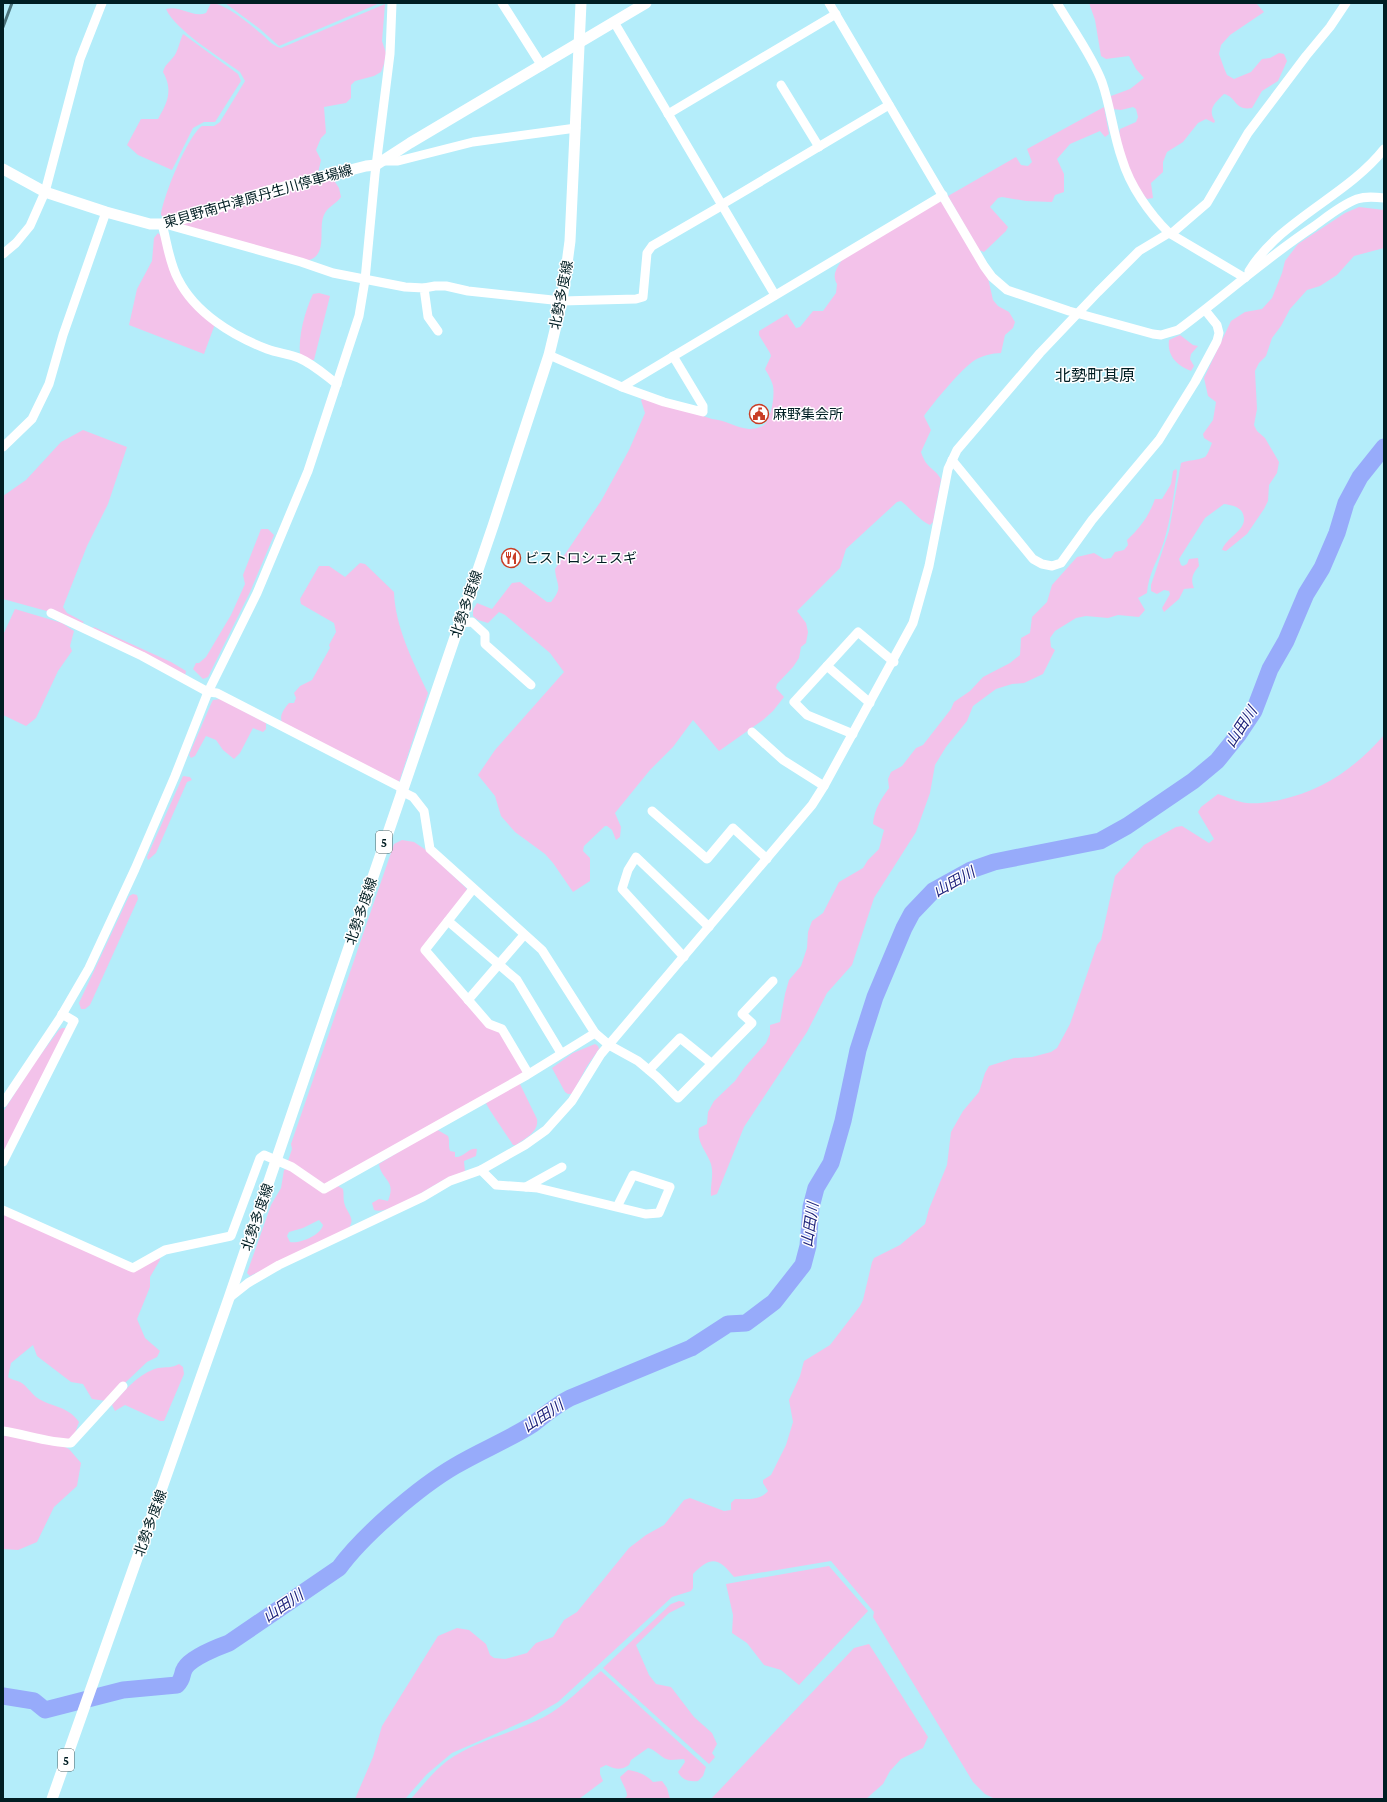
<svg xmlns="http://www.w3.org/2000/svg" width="1387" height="1802" font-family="'Crimson Pro','Noto Sans JP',serif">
<rect width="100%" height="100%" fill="#b4edfa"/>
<g fill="#f3c2ea" fill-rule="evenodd">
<path d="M 211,3 C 224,3 249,23 259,32 C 266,37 272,46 281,48 L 385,4 L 382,41 L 386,53 L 384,64 L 381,72 L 374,76 L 355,81 L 351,85 L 351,98 L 346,103 L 324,107 L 326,133 L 321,138 L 316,150 L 321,160 L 318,173 L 173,218 L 164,218 L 161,215 C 163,197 188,135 202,126 L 214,126 L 220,122 L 245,81 L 240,72 C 220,57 176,31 166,9 C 181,5 192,18 206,13 Z"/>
<path d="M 225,3 L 380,3 L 279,46 L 260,29 Z"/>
<path d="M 1089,3 L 1256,3 L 1264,12 L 1230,35 L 1221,45 L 1219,54 L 1224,68 L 1227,75 L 1234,79 L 1251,72 L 1262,59 L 1270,58 L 1279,53 L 1284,54 L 1287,61 L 1278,81 L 1262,91 L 1252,108 C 1234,111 1237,97 1224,94 C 1215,103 1207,109 1215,121 L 1214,123 L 1206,119 L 1198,123 L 1183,142 L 1167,152 L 1163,162 L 1163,172 L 1151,183 L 1153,198 L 1147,199 C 1135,183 1115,150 1120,129 L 1136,122 L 1138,117 L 1136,109 L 1133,107 L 1121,110 L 1113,109 L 1111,96 L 1130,89 L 1144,78 L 1136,69 L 1129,56 L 1106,59 L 1101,56 L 1095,20 Z"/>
<path d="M 183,34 L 238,74 L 241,81 L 215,122 L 204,122 L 193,128 L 172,170 L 138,155 L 127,145 L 141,119 L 158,119 C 168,102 173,90 163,72 C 165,63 172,61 176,53 C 179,47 180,40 183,34 Z"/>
<path d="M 1104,107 L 1109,134 L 1105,137 L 1100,131 L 1070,144 L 1057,159 L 1064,174 L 1064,192 L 1055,195 L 1052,202 L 1026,201 L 1002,197 L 998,198 L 990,207 L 1008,227 L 1006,231 L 984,252 L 979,250 L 948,196 L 1016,157 L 1021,165 L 1028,166 L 1032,162 L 1027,149 Z"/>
<path d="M 327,178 L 333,179 L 339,188 L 341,197 C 336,204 329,206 325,213 C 316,227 331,257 305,261 L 177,225 Z"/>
<path d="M 938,201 L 942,202 L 988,278 L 993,300 L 998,306 L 1009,312 L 1015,322 L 1013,328 L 1005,335 L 1001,353 C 992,353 982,356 975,360 C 962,368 933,403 924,416 L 931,430 L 921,452 C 927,470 934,467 941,479 L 933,522 L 930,525 C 919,520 911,509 901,501 L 897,502 L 846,549 L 840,568 L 797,611 L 806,623 L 808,632 L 806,643 L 801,647 L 799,658 L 793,667 L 777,684 L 776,688 L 784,697 L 773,711 L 763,720 L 719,751 L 693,720 L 673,747 L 650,770 L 615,813 L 621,827 L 620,837 L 616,840 L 612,830 L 607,826 L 605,826 L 584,846 L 583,851 L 590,858 L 590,881 L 573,892 L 553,863 L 545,854 L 515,832 L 501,816 L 495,796 L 478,775 L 495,750 L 564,672 L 550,653 L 505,615 L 499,612 L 488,623 L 478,620 L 473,616 L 473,610 L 477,603 L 492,609 L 512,583 L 520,582 L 547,602 L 551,602 C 564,586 556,586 555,569 L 601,501 L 629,450 L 645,413 L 641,400 L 646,397 L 712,419 C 725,420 737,428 749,429 C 753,429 760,428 764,425 C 771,419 775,396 773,386 C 772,381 768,374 765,369 L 771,356 L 770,353 L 759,335 L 759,331 L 787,314 L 796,328 L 800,327 L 813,311 L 823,311 L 836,293 L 837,284 C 831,274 838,267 843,258 Z"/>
<path d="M 1359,207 L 1384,210 L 1384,248 L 1354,256 L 1337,275 L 1320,286 L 1307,290 L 1290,309 L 1281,326 L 1272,338 L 1266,356 L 1259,363 L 1255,371 L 1257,409 L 1254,425 L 1257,431 L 1265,438 L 1279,462 L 1277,473 L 1269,485 L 1268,501 L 1264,509 L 1247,534 L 1226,551 L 1222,550 C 1227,536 1249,530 1243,514 C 1241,507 1231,505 1224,504 L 1205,518 L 1179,559 L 1181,565 L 1183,566 L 1187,564 L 1189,559 L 1198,558 L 1199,566 C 1193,573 1190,579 1194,588 L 1184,589 L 1179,599 L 1164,612 L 1162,608 L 1170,594 L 1169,591 L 1164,590 L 1157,594 L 1151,591 L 1151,585 L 1169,531 L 1181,463 C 1187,460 1203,460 1206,456 C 1209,452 1210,447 1212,443 L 1204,438 L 1203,434 L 1213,420 L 1216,402 L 1208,396 L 1204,378 L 1231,321 L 1245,312 L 1262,309 L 1272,298 L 1282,273 L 1285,261 L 1298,244 L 1345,213 Z"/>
<path d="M 158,233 L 161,236 L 173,278 L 186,297 L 215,324 L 204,354 L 129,325 L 137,289 L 152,261 L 154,238 Z"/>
<path d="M 319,293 L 330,296 L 314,360 L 310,360 L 300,355 C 298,336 305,311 313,294 Z"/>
<path d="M 1180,335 L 1193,345 L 1198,346 L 1191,354 L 1190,359 L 1194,366 L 1191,371 C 1176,365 1167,355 1169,340 Z"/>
<path d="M 83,430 L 127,447 L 108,504 L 87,546 L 63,607 L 67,613 L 84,622 L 81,624 L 54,613 L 3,599 L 3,496 L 26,480 L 61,442 Z"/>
<path d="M 1176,469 L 1177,471 C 1174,494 1171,518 1164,541 C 1159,558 1148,574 1147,593 L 1138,598 L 1145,610 L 1139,617 L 1118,615 L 1108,618 L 1086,616 L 1076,618 L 1055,631 L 1050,638 L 1051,647 L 1055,650 L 1043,674 L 1024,683 L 1012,684 L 996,689 L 973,706 L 967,721 L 946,747 L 935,765 L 930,793 L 916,832 L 874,898 L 852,965 L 827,993 L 807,1032 L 744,1127 L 717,1194 L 711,1196 C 710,1185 714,1176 711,1164 C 707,1152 696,1142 699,1128 L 707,1124 L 708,1112 L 714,1101 L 735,1081 L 744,1068 L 766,1043 L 770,1034 L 770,1025 L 780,1022 L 785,994 L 789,980 L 801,966 L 807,948 L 808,932 L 812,921 L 823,913 L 839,882 L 863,868 L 868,860 L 879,849 L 884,830 L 873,824 C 874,810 881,799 889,788 L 888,779 L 891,772 L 902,766 L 916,748 L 923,745 L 951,709 L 954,702 L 970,691 L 983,677 L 1010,663 L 1020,655 L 1021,638 L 1030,633 L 1032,617 L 1047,602 L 1052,585 L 1077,557 L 1094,553 L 1104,559 L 1111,558 L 1115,552 L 1124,550 L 1128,545 L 1127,540 C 1140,528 1149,516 1155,499 L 1162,499 L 1171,484 L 1173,471 Z"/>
<path d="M 261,529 L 268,529 L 274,535 L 250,592 L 208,677 L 203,679 L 193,669 L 196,663 L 199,663 L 206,657 L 231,615 L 245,584 L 243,575 Z"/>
<path d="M 360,563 L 365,564 L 394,592 C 395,626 413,662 428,693 L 399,782 L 282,723 C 279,715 284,709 289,703 L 294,703 L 296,698 L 294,693 L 300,686 L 312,680 L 330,648 L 329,645 L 336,632 L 334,623 L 301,604 L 300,599 L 319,566 L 329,566 L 345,577 Z"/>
<path d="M 15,609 L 62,623 L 74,631 L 70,646 L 72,651 L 58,671 L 36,718 L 26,726 L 3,715 L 3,635 Z"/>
<path d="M 94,627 L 171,662 L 186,671 L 185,676 L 92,629 Z"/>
<path d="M 220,699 L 266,723 L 266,729 L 263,732 L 253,728 L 240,753 L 234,759 L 223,750 L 216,740 L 206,736 L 195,756 L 191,758 L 189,755 L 211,704 L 213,700 Z"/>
<path d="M 1384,735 L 1384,1799 L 995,1799 L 985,1794 L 973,1782 L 873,1617 L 874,1612 L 831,1561 L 734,1577 C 719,1558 711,1555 693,1574 L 693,1588 L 691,1591 L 672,1597 L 558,1702 L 529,1719 L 452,1753 L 427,1774 L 405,1799 L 355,1799 L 373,1757 L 382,1726 L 438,1636 L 457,1628 L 469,1630 L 486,1644 L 490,1655 L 494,1658 L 505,1659 L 527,1653 L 536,1643 L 553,1637 L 564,1620 L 577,1612 L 629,1548 L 646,1535 L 664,1525 L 684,1500 L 690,1498 L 724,1511 L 731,1510 L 731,1503 L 735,1499 C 746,1499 760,1501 768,1491 L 763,1483 L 763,1480 L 771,1475 L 786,1445 L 793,1422 L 789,1400 L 800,1376 L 804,1361 L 830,1345 L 860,1306 L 863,1300 L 872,1262 L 874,1258 L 900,1245 L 925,1224 L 929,1209 L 947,1165 L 951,1132 L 963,1111 L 979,1092 L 985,1073 L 989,1066 L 1014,1058 L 1032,1057 L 1051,1052 L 1057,1048 L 1070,1024 L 1097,945 L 1101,940 L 1115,876 L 1144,845 L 1176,827 L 1182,826 L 1209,843 L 1214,839 L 1198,812 L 1201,807 L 1218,794 C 1227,797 1237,802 1247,803 C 1258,804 1270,802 1280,800 C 1324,790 1355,768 1384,735 Z"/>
<path d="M 183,776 L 190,777 L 192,780 L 187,782 L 156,853 L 148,860 L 147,857 Z"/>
<path d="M 402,840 L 414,842 L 426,850 L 466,888 L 468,892 L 421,950 L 501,1032 L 525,1073 L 326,1185 L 288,1161 L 292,1149 L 291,1144 L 394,844 Z"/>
<path d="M 133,894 L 137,895 L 138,899 L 90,1005 L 85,1009 L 81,1009 L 79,1003 L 129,896 Z"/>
<path d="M 62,1028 L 68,1028 L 3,1157 L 3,1112 L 33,1065 L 59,1030 Z"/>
<path d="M 595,1044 L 598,1046 L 599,1049 L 587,1066 L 572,1094 L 568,1094 L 565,1092 L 552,1068 L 573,1053 Z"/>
<path d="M 519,1082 L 537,1119 C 539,1132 526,1138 516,1145 L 513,1145 C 509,1138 487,1107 486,1103 Z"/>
<path d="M 436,1129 L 448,1136 C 450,1141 448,1145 450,1151 L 455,1152 L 455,1157 C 464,1158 468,1147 477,1149 L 476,1156 L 464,1161 L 465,1172 C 459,1174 453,1175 447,1178 C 433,1185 389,1216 374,1210 L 372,1203 L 379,1199 L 388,1201 C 397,1180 381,1180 379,1164 Z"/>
<path d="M 288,1168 L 318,1189 L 338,1186 L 343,1189 C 344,1193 343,1198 344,1202 C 346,1213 357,1218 348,1229 L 250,1276 L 247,1273 L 271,1205 L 281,1188 L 284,1170 ZM 319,1220 L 323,1225 C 321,1235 300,1244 290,1242 L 287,1236 L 289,1232 L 303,1228 Z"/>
<path d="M 3,1213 L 133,1270 L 160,1256 L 160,1260 L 150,1277 L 150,1287 L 137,1319 L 145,1338 L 160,1351 L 157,1357 L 147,1362 L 106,1401 L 92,1399 L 83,1384 L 71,1382 L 37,1356 L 33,1345 L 11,1363 L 8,1377 C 12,1380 15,1380 20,1382 C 27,1386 30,1392 36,1397 C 52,1408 67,1405 79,1422 L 74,1436 L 67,1441 L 3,1429 Z"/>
<path d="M 179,1364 L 183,1367 L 184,1374 L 164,1421 L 160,1421 L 125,1405 L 115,1411 L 112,1405 C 124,1391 139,1373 158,1368 C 166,1367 172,1368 179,1364 Z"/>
<path d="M 3,1434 L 63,1446 L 69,1449 L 81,1463 L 77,1486 L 54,1507 L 37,1542 L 18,1550 L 3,1549 Z"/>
<path d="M 829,1566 L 868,1611 L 799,1685 L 781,1670 L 764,1665 L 747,1643 L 732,1633 L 733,1615 L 726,1584 Z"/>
<path d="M 679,1601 L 684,1602 L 685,1605 L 669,1613 L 636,1645 L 649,1675 L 656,1684 L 671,1687 L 694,1717 L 712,1733 L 717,1744 L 712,1753 L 715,1757 L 709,1764 L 603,1668 L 671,1604 Z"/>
<path d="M 869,1644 L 928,1737 L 923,1748 L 901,1759 L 890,1771 L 883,1784 L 866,1799 L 711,1799 L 854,1648 Z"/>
<path d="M 601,1671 L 706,1767 L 703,1776 L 698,1781 C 689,1782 682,1780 678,1772 L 685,1762 L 684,1759 C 680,1759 675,1760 671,1760 C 662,1760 657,1750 648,1748 L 631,1760 L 629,1765 C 620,1771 615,1769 606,1765 L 600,1768 L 600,1774 L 603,1781 L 579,1799 L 411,1799 C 422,1786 433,1772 447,1761 C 475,1741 513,1733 544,1717 C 565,1706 583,1686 601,1671 Z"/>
<path d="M 628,1770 C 637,1771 647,1775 653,1782 L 662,1781 L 667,1788 L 670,1799 L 624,1799 L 627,1796 C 627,1789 622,1784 620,1777 Z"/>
</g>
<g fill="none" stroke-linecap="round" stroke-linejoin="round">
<path stroke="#97abfa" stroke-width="17" d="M 3,1696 L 34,1701 L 45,1710 L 123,1690 L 177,1685 C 184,1678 181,1674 185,1668 C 191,1658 218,1647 229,1643 L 339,1568 C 363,1535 419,1487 455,1466 C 480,1451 508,1440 533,1424 C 545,1415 556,1405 570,1398 L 691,1348 L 728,1324 L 746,1323 L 774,1302 L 803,1265 L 808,1246 L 811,1207 L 816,1188 L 831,1163 L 843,1121 L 858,1050 L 875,997 L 904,928 L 912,913 L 933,891 L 971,870 L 994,862 L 1100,841 L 1127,826 L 1193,781 L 1217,761 L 1238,735 L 1254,711 L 1270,669 L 1286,641 L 1306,594 L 1322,568 L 1337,533 L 1346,503 L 1360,477 L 1384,447"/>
<g stroke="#fff" stroke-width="9">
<path d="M 502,3 L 542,66"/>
<path d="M 829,3 L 984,266 L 992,277 L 1007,290 L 1069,311 L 1153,334 L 1161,335 L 1178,330 C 1224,296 1266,258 1313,227 C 1327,217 1341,205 1357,199 C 1366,196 1375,197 1384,198"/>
<path d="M 1057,3 C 1071,27 1093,57 1102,82 C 1111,108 1113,134 1122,159 C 1130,186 1149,213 1169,233 L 1245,278"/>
<path d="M 614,22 L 775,295"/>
<path d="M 781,85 L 819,147"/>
<path d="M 668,114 L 836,14"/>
<path d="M 382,161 L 398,161 L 473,142 L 576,128"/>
<path d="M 721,205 L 889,105"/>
<path d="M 162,224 C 167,242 169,262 178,279 C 195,313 233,336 267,349 C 278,353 289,354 299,358 C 313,364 325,375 337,384"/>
<path d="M 165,224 L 301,262 L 333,273 L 405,287 L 424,288 L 428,317 L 438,331"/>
<path d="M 1171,234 L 1207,203 L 1248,133 L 1306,56 L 1330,27 L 1346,3"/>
<path d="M 3,254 L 16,243 L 30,226 L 45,192 L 80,59 L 102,3"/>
<path d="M 1249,271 C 1280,220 1347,196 1384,149"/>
<path d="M 424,288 L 435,286 L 446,286 L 468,291 L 562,301 L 636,299 L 643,297 L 647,253 L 652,246 L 721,206"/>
<path d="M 549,355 L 622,387 L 943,195"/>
<path d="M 622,387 L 664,402 L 703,412 L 703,406 L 673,356"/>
<path d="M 3,447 L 32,419 L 49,384 L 63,335 L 106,212"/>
<path d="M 952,460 L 1033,559 L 1042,564 L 1052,566 L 1061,563 L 1092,520 L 1159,440 L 1195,382 L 1217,341 L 1219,333 L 1217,325 L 1205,310"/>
<path d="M 51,613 L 142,656 L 208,692 L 217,693 L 402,788"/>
<path d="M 460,623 L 472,622 L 485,634 L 485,644 L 531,685"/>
<path d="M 827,666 L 870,703"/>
<path d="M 752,732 L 783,760 L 824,786"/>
<path d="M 853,734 L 807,715 L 794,702 L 858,632 L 894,662"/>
<path d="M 401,791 L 413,797 L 424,811 L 430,849 L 542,950 L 595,1033"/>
<path d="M 652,811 L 707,859 L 733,828 L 767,859"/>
<path d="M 473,889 L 425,950 L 489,1024 L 502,1029 L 528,1073"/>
<path d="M 448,921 L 517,980 L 561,1053"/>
<path d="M 684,957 L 622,889 L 628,870 L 636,857 L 709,927"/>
<path d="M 468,1000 L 524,935"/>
<path d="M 649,1070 L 680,1038 L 711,1063"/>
<path d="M 3,1103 L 60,1018 L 89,968 L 135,869 L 175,776 L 208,692 L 257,593 L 308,471 L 359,316 L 365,280 L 375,174 L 390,54 L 392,3"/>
<path d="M 3,1162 L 74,1021 L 62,1014"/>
<path d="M 481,1170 L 496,1185 L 538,1188 L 646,1214 L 659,1213 L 670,1187 L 633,1175 L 617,1207"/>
<path d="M 526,1187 L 562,1167"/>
<path d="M 3,1210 L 133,1268 L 165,1250 L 231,1236 L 260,1158 L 264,1155 L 292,1167 L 324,1189 L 527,1075 L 595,1033 L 609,1045 L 638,1061 L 657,1077 L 678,1098 L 752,1023 L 742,1014 L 773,981"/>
<path d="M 229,1298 L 248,1283 L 279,1265 L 423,1197 L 450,1181 L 481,1170 L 525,1145 L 546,1130 L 572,1101 L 601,1054 L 812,805 L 824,786 L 913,623 L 929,566 L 948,469 L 957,450 L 1040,353 L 1098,292 L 1139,251 L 1169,233"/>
<path d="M 3,1431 C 25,1434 48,1443 71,1443 L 123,1386"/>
</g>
<g stroke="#fff" stroke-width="11">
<path d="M 3,169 L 45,192 L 106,212 L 150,224 L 162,224 L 176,221 L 268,191 L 366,166 L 376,165 L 410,143 L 646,3"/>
<path d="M 52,1799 L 229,1298 L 493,526 L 549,355 L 562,301 L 570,241 L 581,3"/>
</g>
<path stroke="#4b747c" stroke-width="3" d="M 3,27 L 12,3"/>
</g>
<defs>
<g id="civic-ring" transform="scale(1)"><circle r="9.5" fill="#fff" stroke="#c93e26" stroke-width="1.5"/><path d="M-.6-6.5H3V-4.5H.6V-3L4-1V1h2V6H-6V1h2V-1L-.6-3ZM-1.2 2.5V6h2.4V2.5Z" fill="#c93e26"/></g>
<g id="restaurant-ring" transform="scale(1)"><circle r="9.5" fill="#fff" stroke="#c93e26" stroke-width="1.5"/><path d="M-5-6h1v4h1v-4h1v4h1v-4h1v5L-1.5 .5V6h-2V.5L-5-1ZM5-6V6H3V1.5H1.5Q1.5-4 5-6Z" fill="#c93e26"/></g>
</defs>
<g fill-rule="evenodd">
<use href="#civic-ring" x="759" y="414"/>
<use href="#restaurant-ring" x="511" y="558"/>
</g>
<g text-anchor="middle" stroke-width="3" stroke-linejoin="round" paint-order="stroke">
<g fill="#fff" stroke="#4c6265" stroke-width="1">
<rect x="376" y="831" width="16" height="22" rx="3"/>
<rect x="58" y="1749" width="16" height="22" rx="3"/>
</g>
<g font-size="13" font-weight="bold" fill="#001e23">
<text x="384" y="847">5</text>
<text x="66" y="1765">5</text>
</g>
<g font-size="14" fill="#001e23" stroke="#fff">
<text transform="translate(258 196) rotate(-16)" y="5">東貝野南中津原丹生川停車場線</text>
<text transform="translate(561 295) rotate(-79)" y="5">北勢多度線</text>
<text transform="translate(466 604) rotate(-71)" y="5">北勢多度線</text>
<text transform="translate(361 911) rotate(-71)" y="5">北勢多度線</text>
<text transform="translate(257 1217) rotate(-71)" y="5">北勢多度線</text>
<text transform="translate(150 1523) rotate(-70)" y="5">北勢多度線</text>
</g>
<g font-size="14" fill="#001e23" stroke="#fff" text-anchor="start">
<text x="773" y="419">麻野集会所</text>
<text x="525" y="563">ビストロシェスギ</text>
</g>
<g font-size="15" font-style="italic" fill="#1e227a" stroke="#fff">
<text transform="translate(1241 727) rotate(-57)" y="5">山田川</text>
<text transform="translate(954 882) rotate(-29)" y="5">山田川</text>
<text transform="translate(810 1225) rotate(-82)" y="5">山田川</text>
<text transform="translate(543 1416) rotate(-33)" y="5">山田川</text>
<text transform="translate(283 1606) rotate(-34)" y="5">山田川</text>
</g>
<g font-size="16" fill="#001e23" stroke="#fff">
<text x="1095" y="381">北勢町其原</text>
</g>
</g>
<rect width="1387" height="1802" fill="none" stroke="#001e23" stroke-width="8"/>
</svg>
